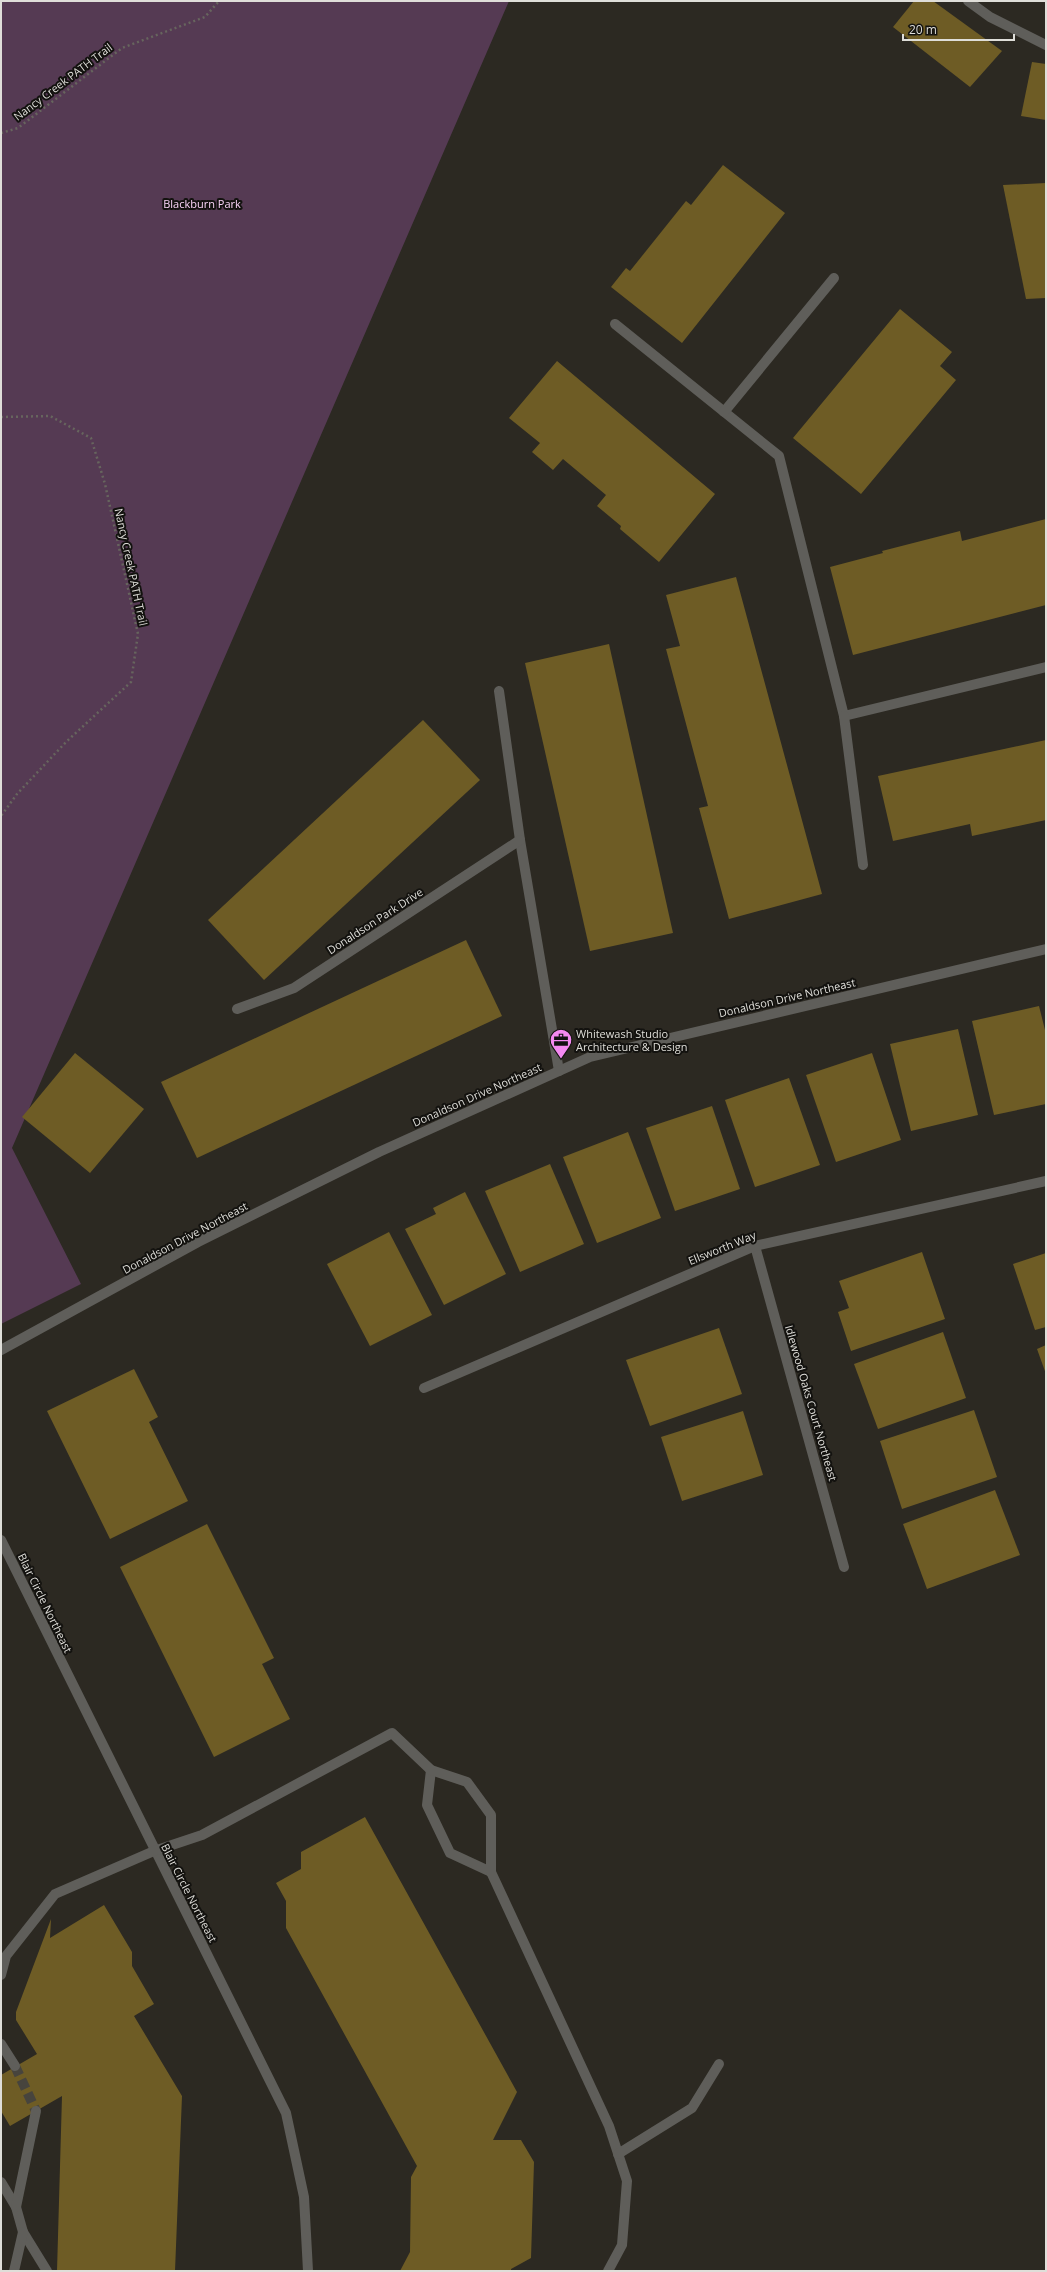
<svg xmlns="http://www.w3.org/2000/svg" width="1047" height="2272" font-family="'Open Sans',sans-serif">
<rect width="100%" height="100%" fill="#2c2922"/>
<path fill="#553a53" d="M 1,1 L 509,1 L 12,1148 L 81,1284 L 1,1324 Z"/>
<g fill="#6e5c25">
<path d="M 914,1 L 933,1 L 1002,51 L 970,87 L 893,27 Z"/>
<path d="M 1032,62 L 1046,64 L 1046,120 L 1021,116 Z"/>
<path d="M 723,165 L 785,213 L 682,343 L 611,287 L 626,268 L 630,271 L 686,201 L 691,205 Z"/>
<path d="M 1046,183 L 1046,298 L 1026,299 L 1003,185 Z"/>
<path d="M 900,309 L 952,352 L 940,366 L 956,380 L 861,494 L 793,438 Z"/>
<path d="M 557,361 L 715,494 L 659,562 L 620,529 L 621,526 L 597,506 L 606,495 L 563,459 L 553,470 L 532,452 L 540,443 L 509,418 Z"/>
<path d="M 1046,519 L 1046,605 L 853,655 L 830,567 L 883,553 L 882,551 L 960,531 L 962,541 Z"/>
<path d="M 736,577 L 822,894 L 729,919 L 699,808 L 708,806 L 666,649 L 680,646 L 666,595 Z"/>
<path d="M 609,644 L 673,933 L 590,951 L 525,663 Z"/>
<path d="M 423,720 L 480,780 L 264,980 L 208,920 Z"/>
<path d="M 1046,740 L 1046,820 L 972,836 L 970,824 L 893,841 L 878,776 Z"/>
<path d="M 466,940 L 502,1016 L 197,1158 L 161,1082 Z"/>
<path d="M 1039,1006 L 1046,1034 L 1046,1104 L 994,1115 L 972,1021 Z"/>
<path d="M 958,1029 L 978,1115 L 911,1131 L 890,1044 Z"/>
<path d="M 75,1053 L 144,1109 L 90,1173 L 22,1117 Z"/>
<path d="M 872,1053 L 901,1140 L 836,1162 L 806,1075 Z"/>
<path d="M 789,1078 L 820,1165 L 755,1187 L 725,1100 Z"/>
<path d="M 712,1106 L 740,1189 L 675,1211 L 646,1128 Z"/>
<path d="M 628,1132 L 661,1218 L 597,1243 L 563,1157 Z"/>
<path d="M 550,1164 L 584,1244 L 520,1272 L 485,1191 Z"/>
<path d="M 465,1192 L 506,1274 L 444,1305 L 405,1229 L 436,1214 L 433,1208 Z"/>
<path d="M 389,1232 L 432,1315 L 370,1346 L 327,1264 Z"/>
<path d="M 922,1252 L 945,1319 L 851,1351 L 838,1312 L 849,1308 L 839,1281 Z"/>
<path d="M 1046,1253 L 1046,1327 L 1035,1330 L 1013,1264 Z"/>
<path d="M 719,1328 L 742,1394 L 650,1426 L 626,1360 Z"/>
<path d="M 943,1332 L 966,1398 L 878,1429 L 854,1364 Z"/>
<path d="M 1046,1345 L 1046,1374 L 1037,1349 Z"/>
<path d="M 134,1369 L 158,1417 L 149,1422 L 188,1501 L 110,1539 L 47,1411 Z"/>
<path d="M 974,1410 L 997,1477 L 902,1509 L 880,1441 Z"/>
<path d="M 743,1411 L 763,1475 L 682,1501 L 661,1437 Z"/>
<path d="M 995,1490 L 1020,1555 L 927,1589 L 903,1524 Z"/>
<path d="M 207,1524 L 274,1658 L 262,1664 L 290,1719 L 214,1757 L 120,1567 Z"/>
<path d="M 365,1817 L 517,2092 L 493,2140 L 521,2140 L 534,2162 L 531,2258 L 511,2269 L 511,2271 L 400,2271 L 410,2252 L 411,2177 L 417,2166 L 286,1928 L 286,1901 L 276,1883 L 301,1869 L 301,1852 Z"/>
<path d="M 104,1905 L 132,1952 L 132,1966 L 154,2004 L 134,2016 L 182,2096 L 175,2271 L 57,2271 L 62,2096 L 10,2126 L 1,2111 L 1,2075 L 37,2054 L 16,2020 L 16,2012 L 51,1919 L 50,1938 Z"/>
</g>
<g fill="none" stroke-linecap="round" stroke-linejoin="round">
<path stroke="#47443d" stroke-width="10" stroke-dasharray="10 5" stroke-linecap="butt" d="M 15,2066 L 36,2111"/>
<g stroke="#67655e" stroke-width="2.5" stroke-dasharray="2 3" stroke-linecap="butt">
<path d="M 1,133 L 18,128 L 122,48 L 205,17 L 219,1"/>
<path d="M 1,417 L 50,416 L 91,438 L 105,484 L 138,634 L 131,682 L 66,742 L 17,794 L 1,816"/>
</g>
<g stroke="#5f5e5a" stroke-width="10">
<path d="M 968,1 L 990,17 L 1046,45"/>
<path d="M 615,324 L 779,456 L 844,716 L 1046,667"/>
<path d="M 724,412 L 834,278"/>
<path d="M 499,691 L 520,840 L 559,1071"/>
<path d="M 844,716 L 863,865"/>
<path d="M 237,1009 L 294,988 L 520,840"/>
<path d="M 755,1246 L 844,1567"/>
<path d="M 1,1350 L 198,1242 L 379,1152 L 590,1057 L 1046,949"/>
<path d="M 424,1388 L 755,1246 L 1046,1181"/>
<path d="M 1,1540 L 286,2113 L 304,2197 L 308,2271"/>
<path d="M 431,1770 L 427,1805 L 450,1853 L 491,1872"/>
<path d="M 1,1975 L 6,1956 L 55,1894 L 154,1851 L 202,1835 L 392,1733 L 431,1770 L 467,1782 L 491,1815 L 491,1872 L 609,2126 L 627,2181 L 622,2245 L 608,2271"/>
<path d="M 1,2044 L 15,2066"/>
<path d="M 618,2154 L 692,2108 L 719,2064"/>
<path d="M 1,2182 L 16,2207 L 23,2232 L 47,2271"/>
<path d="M 16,2207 L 36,2111"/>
<path d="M 14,2271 L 23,2232"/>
</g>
</g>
<defs>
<g id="office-pin" transform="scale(1.15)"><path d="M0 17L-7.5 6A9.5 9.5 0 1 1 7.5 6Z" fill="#f489f1" stroke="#13120f"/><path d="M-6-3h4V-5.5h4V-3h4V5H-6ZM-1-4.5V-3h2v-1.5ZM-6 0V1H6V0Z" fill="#111"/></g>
</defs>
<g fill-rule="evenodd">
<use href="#office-pin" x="561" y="1040"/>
</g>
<g text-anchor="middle" stroke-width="4" stroke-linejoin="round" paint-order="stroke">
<g font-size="11" fill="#dfded9" stroke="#13120f">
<text transform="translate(63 82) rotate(-37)" y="4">Nancy Creek PATH Trail</text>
<text transform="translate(131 567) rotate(78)" y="4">Nancy Creek PATH Trail</text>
<text transform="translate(375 921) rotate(-33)" y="4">Donaldson Park Drive</text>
<text transform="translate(787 998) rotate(-13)" y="4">Donaldson Drive Northeast</text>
<text transform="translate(477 1095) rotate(-24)" y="4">Donaldson Drive Northeast</text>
<text transform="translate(185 1238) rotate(-28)" y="4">Donaldson Drive Northeast</text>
<text transform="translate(722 1248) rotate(-22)" y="4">Ellsworth Way</text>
<text transform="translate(811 1403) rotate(74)" y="4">Idlewood Oaks Court Northeast</text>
<text transform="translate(45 1603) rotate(64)" y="4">Blair Circle Northeast</text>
<text transform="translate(189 1893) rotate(63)" y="4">Blair Circle Northeast</text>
</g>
<g font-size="11" fill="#f9d3f7" stroke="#13120f">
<text x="202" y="208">Blackburn Park</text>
</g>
<g font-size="11" fill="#dfded9" stroke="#13120f" text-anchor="start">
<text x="576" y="1038">Whitewash Studio<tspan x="576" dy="13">Architecture &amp; Design</tspan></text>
</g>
</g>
<rect width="1047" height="2272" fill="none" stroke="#dfded9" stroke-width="4"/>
<path d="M903 34v6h111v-6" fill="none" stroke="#dfded9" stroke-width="2"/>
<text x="909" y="34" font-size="12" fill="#dfded9" stroke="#13120f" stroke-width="3" paint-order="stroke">20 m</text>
</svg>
